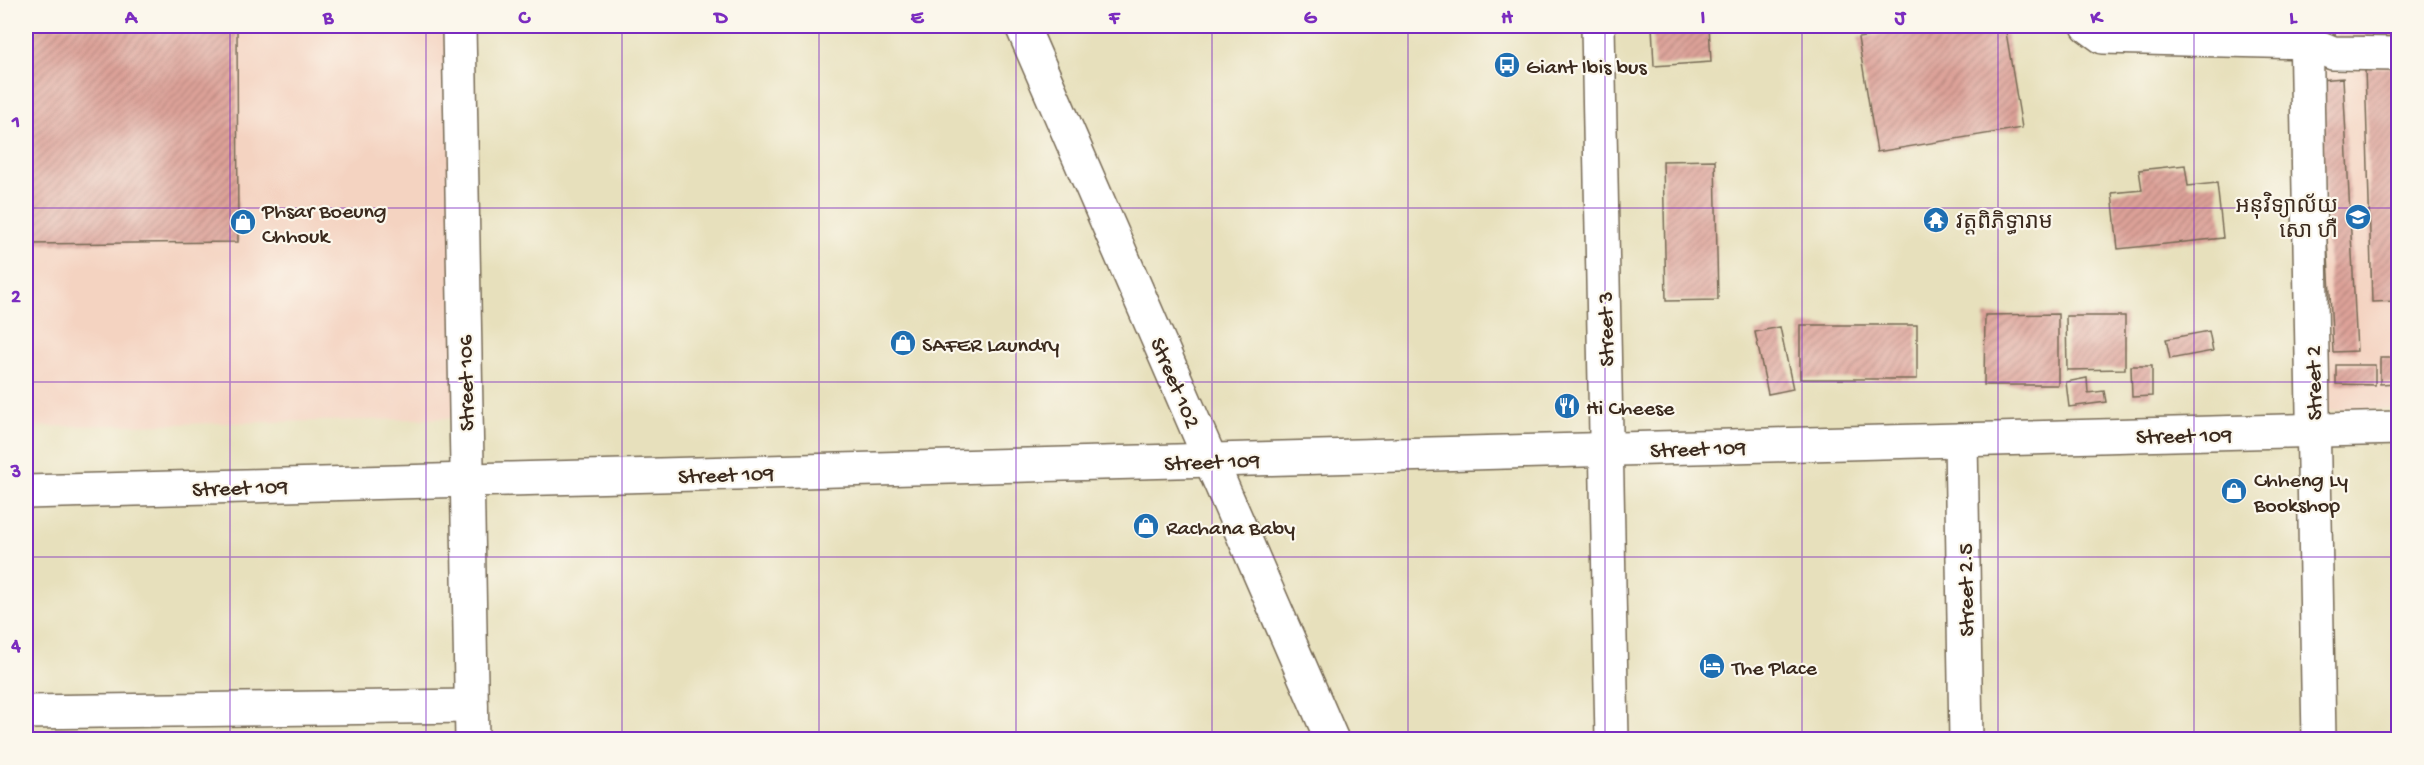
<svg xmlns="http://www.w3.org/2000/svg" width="2424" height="765" font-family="'Gochi Hand','Noto Sans Khmer',sans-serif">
<defs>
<pattern id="building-hatch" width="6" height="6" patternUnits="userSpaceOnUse" patternTransform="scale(1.5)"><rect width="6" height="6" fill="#dda299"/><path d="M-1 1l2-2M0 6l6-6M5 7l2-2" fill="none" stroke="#b4847c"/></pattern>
</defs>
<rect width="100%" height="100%" fill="#fbf7ec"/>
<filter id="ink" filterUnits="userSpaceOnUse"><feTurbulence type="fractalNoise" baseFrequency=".0167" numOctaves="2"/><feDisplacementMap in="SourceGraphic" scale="12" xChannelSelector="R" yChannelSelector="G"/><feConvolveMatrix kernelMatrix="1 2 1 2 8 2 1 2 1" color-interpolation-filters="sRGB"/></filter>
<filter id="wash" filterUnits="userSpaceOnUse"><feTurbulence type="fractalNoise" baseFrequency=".008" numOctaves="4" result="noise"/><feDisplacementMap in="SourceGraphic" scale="24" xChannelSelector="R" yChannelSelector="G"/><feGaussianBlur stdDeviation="1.35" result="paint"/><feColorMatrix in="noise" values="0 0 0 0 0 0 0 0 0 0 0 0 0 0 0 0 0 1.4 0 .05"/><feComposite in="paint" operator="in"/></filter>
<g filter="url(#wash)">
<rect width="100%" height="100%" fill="#e7e0bc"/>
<g fill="#f4d3c1">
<path d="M 26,26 L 457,26 L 463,418 L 26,427 Z"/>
<path d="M 2315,26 L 2398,26 L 2398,409 L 2322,411 Z"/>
</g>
<g id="blocks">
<g fill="url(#building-hatch)">
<path d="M 26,26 L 237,26 L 238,242 L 26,244 Z"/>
<path d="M 1652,26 L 1709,26 L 1711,62 L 1654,66 Z"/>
<path d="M 1930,26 L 2005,26 L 2022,128 L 1877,152 L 1858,38 Z"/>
<path d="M 2334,26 L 2398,26 L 2398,41 L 2337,48 Z"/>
<path d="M 2398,67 L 2398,301 L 2372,302 L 2365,68 Z"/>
<path d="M 2343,78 L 2357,351 L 2333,352 L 2319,80 Z"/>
<path d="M 1715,160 L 1718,300 L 1666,301 L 1663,161 Z"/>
<path d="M 2185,165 L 2188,186 L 2217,183 L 2223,238 L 2118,249 L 2112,193 L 2142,190 L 2139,170 Z"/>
<path d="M 2058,314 L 2058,385 L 1984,385 L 1985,315 Z"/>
<path d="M 2066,316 L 2125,316 L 2125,369 L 2067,370 Z"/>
<rect x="1800" y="325" width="117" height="54"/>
<path d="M 1780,327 L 1793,389 L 1768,394 L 1755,332 Z"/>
<path d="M 2209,331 L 2213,351 L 2170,359 L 2166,339 Z"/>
<path d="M 2380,358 L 2398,358 L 2398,383 L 2380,384 Z"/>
<path d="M 2336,365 L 2375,365 L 2375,385 L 2336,384 Z"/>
<path d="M 2131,366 L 2152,366 L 2152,396 L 2132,397 Z"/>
<path d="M 2087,378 L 2088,393 L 2104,391 L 2106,402 L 2069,407 L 2066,382 Z"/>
</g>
</g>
</g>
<g filter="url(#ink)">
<use href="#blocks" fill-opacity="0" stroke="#776a55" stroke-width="1.5"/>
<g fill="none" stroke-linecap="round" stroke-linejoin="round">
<g stroke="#776a55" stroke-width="36">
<g id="minor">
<path d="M 459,26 L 472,740"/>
<path d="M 1022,26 L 1332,740"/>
<path d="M 1598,26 L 1612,740"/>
<path d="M 2088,26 L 2103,37 L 2306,42 L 2333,53 L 2398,54"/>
<path d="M 2306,26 L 2319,740"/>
<path d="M 1961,440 L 1966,740"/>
<path d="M 26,492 L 2398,428"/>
<path d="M 26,712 L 471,706"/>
</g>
</g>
<use href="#minor" stroke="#fff" stroke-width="33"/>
</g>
</g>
<path fill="none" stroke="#7b2cbf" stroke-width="1.5" stroke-opacity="0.55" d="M 230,26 L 230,740M 426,26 L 426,740M 622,26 L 622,740M 819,26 L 819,740M 1016,26 L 1016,740M 1212,26 L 1212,740M 1408,26 L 1408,740M 1605,26 L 1605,740M 1802,26 L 1802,740M 1998,26 L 1998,740M 2194,26 L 2194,740M 26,208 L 2398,208M 26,382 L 2398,382M 26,557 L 2398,557"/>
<defs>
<g id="bus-disc" transform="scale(1.35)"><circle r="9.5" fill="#1f6fb2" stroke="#fbf7ec"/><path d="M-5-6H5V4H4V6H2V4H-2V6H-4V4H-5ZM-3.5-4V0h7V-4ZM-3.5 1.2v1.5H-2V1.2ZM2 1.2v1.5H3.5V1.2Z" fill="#fff"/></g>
<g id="school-disc" transform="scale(1.35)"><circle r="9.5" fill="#1f6fb2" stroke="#fbf7ec"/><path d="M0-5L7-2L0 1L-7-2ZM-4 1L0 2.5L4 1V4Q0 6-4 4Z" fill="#fff"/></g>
<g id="temple-disc" transform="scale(1.35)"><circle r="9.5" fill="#1f6fb2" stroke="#fbf7ec"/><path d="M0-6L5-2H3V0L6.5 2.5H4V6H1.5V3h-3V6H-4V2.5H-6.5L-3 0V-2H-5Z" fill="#fff"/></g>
<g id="shop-disc" transform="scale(1.35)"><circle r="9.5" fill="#1f6fb2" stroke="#fbf7ec"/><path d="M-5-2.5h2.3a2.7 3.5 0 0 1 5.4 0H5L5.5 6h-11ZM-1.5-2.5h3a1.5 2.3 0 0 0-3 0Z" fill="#fff"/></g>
<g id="restaurant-disc" transform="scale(1.35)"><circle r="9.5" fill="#1f6fb2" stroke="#fbf7ec"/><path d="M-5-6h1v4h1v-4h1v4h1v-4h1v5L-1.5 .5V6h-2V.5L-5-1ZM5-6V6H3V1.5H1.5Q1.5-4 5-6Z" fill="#fff"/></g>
<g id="hotel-disc" transform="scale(1.35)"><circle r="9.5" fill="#1f6fb2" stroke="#fbf7ec"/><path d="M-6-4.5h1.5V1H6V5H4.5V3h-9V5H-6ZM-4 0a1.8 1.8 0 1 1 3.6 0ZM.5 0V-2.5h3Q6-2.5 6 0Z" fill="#fff"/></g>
</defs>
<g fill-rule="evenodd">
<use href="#bus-disc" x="1507" y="65"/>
<use href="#school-disc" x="2358" y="217"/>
<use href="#temple-disc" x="1936" y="220"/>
<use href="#shop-disc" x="243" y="222"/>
<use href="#shop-disc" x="903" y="343"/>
<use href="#restaurant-disc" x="1567" y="406"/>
<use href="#shop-disc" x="2234" y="491"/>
<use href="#shop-disc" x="1146" y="526"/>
<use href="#hotel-disc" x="1712" y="666"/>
</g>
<g text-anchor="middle" stroke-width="4.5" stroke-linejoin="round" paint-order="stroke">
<g font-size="22" fill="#3b2a1e" stroke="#fbf7ec" text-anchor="start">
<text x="1526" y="73">Giant Ibis bus</text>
<text x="2338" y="212" text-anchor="end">អនុវិទ្យាល័យ<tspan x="2338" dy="25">សោ ហឺ</tspan></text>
<text x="262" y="217">Phsar Boeung<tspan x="262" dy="25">Chhouk</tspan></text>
<text x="1956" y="228">វត្តពិភិទ្ធារាម</text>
<text x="922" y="351">SAFER Laundry</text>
<text x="1586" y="414">Hi Cheese</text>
<text x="2254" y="486">Chheng Ly<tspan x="2254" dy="25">Bookshop</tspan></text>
<text x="1166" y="534">Rachana Baby</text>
<text x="1732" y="674">The Place</text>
</g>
<g font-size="22" fill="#3b2a1e" stroke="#fbf7ec">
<text transform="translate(1604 329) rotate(-91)" y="8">Street 3</text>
<text transform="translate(1177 382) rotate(67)" y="8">Street 102</text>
<text transform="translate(464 383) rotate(-91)" y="8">Street 106</text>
<text transform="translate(2312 383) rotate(-91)" y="8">Street 2</text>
<text transform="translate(2184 434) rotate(-1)" y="8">Street 109</text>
<text transform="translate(1698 447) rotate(-2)" y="8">Street 109</text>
<text transform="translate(1212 460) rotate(-2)" y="8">Street 109</text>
<text transform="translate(726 473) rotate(-2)" y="8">Street 109</text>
<text transform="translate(240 486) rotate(-2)" y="8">Street 109</text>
<text transform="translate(1964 590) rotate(-91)" y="8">Street 2.5</text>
</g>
</g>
<rect width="2424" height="765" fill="none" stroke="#fbf7ec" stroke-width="66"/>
<rect x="33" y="33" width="2358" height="699" fill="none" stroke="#7b2cbf" stroke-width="2"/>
<g font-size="20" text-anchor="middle" font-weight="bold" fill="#7b2cbf">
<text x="131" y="23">A</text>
<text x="328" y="23">B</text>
<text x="524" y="23">C</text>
<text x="721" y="23">D</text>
<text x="917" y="23">E</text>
<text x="1114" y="23">F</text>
<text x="1310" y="23">G</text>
<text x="1507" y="23">H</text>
<text x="1703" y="23">I</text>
<text x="1900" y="23">J</text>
<text x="2096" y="23">K</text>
<text x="2293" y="23">L</text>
<text x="16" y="127">1</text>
<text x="16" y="302">2</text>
<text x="16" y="477">3</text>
<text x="16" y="651">4</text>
</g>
</svg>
